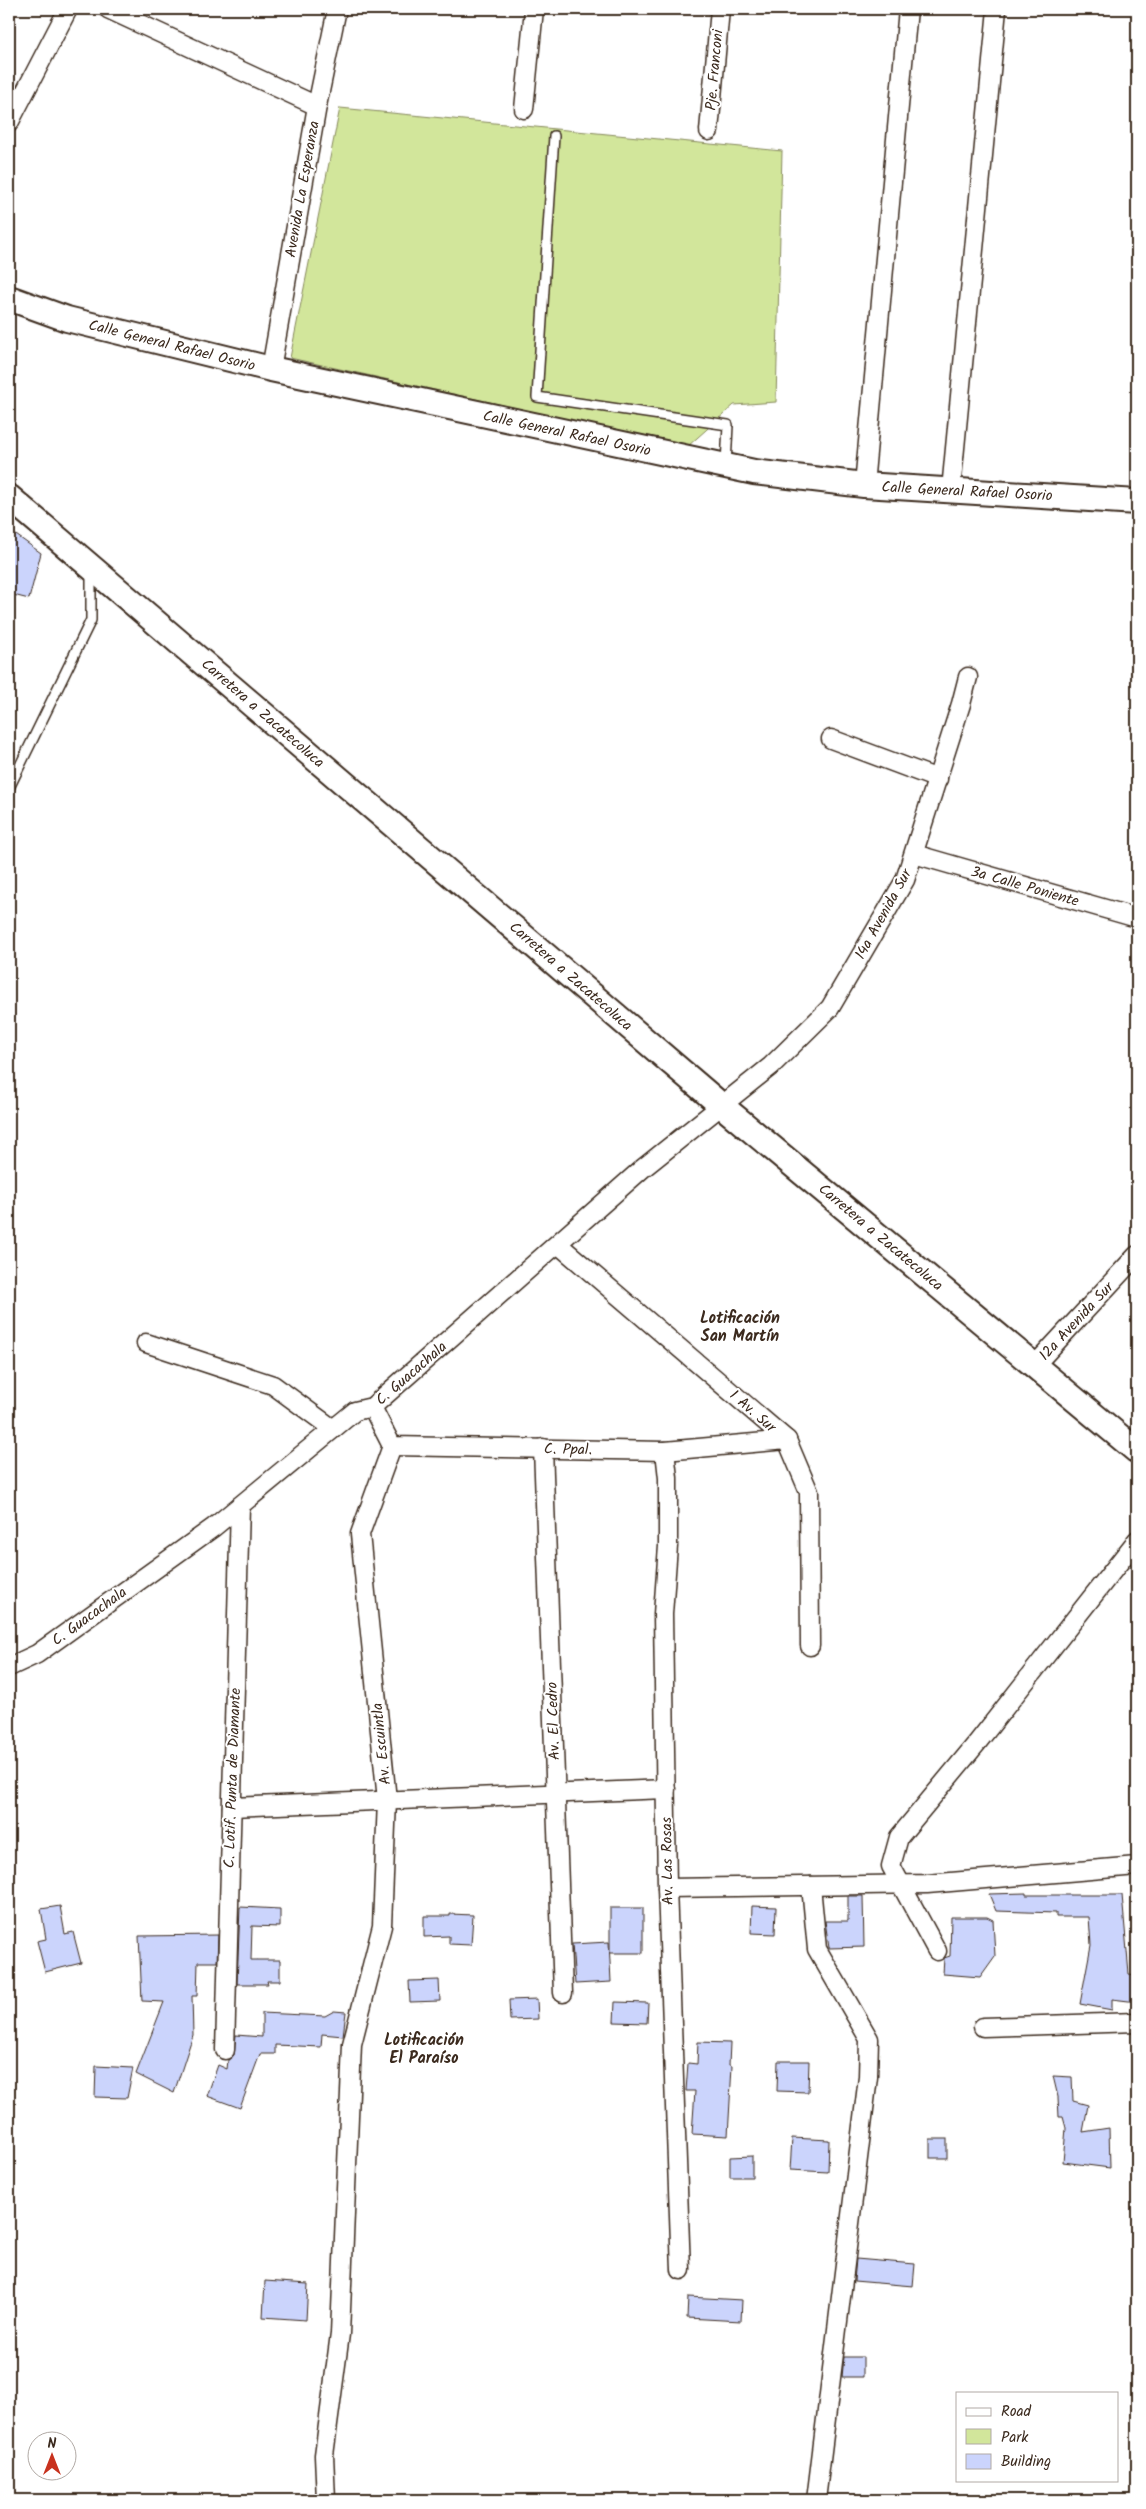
<svg xmlns="http://www.w3.org/2000/svg" width="1146" height="2509" font-family="Kalam,sans-serif">
<rect width="100%" height="100%" fill="#fff"/>
<filter id="ink" filterUnits="userSpaceOnUse"><feTurbulence type="fractalNoise" baseFrequency=".02" numOctaves="2"/><feDisplacementMap in="SourceGraphic" scale="10" xChannelSelector="R" yChannelSelector="G"/><feConvolveMatrix kernelMatrix="1 2 1 2 8 2 1 2 1" color-interpolation-filters="sRGB"/></filter>
<g filter="url(#ink)">
<path fill="#d2e69b" stroke="#86885c" d="M 340,108 L 782,151 L 776,402 L 734,405 L 688,446 L 290,358 Z"/>
<g fill="#cbd4fc" stroke="#3b2a1e">
<path d="M 9,530 L 41,553 L 29,599 L 9,594 Z"/>
<path d="M 1026,1893 L 1026,1895 L 1122,1895 L 1129,1974 L 1137,1975 L 1137,2002 L 1112,1999 L 1112,2010 L 1080,2004 L 1091,1945 L 1089,1917 L 1056,1917 L 1056,1913 L 996,1911 L 989,1894 Z"/>
<path d="M 848,1896 L 863,1896 L 864,1947 L 829,1948 L 825,1921 L 848,1921 Z"/>
<path d="M 60,1906 L 65,1934 L 73,1932 L 81,1963 L 45,1972 L 37,1941 L 46,1939 L 41,1909 Z"/>
<path d="M 752,1906 L 776,1907 L 775,1934 L 751,1933 Z"/>
<path d="M 240,1907 L 280,1909 L 280,1927 L 252,1926 L 251,1960 L 280,1960 L 280,1981 L 267,1981 L 268,1984 L 237,1984 Z"/>
<rect x="610" y="1908" width="33" height="45"/>
<path d="M 450,1914 L 473,1915 L 471,1945 L 449,1944 L 449,1936 L 424,1937 L 424,1916 L 450,1916 Z"/>
<path d="M 951,1917 L 987,1917 L 993,1920 L 995,1956 L 980,1977 L 943,1974 L 944,1958 L 950,1956 Z"/>
<path d="M 218,1935 L 217,1962 L 198,1962 L 197,1996 L 192,1996 L 193,2035 L 174,2093 L 136,2074 L 164,2002 L 142,2001 L 139,1936 Z"/>
<path d="M 609,1942 L 611,1982 L 575,1984 L 572,1944 Z"/>
<path d="M 439,1980 L 440,2001 L 410,2002 L 409,1981 Z"/>
<path d="M 537,1999 L 538,2019 L 510,2020 L 509,2000 Z"/>
<path d="M 615,2002 L 648,2003 L 647,2023 L 614,2022 Z"/>
<path d="M 334,2011 L 346,2012 L 343,2036 L 322,2034 L 321,2047 L 275,2045 L 275,2054 L 260,2054 L 240,2108 L 207,2096 L 218,2065 L 227,2069 L 228,2060 L 234,2055 L 236,2035 L 262,2037 L 262,2013 L 325,2016 Z"/>
<path d="M 698,2042 L 730,2043 L 729,2065 L 732,2066 L 728,2136 L 692,2134 L 695,2091 L 686,2091 L 688,2063 L 697,2064 Z"/>
<path d="M 778,2061 L 809,2061 L 808,2092 L 777,2091 Z"/>
<path d="M 96,2066 L 133,2068 L 127,2098 L 95,2097 Z"/>
<path d="M 1053,2076 L 1072,2077 L 1073,2101 L 1088,2105 L 1083,2132 L 1109,2128 L 1110,2168 L 1063,2162 L 1066,2128 L 1063,2117 L 1059,2117 L 1058,2097 Z"/>
<path d="M 792,2138 L 829,2140 L 828,2172 L 790,2170 Z"/>
<rect x="930" y="2139" width="17" height="19"/>
<path d="M 752,2156 L 752,2177 L 730,2177 L 730,2157 Z"/>
<path d="M 856,2259 L 915,2264 L 913,2286 L 854,2281 Z"/>
<path d="M 265,2281 L 308,2284 L 306,2320 L 263,2317 Z"/>
<path d="M 688,2297 L 742,2300 L 741,2321 L 687,2318 Z"/>
<path d="M 844,2357 L 863,2357 L 863,2377 L 842,2377 Z"/>
</g>
<g fill="none" stroke-linecap="round" stroke-linejoin="round">
<g stroke="#3b2a1e" stroke-width="12">
<g id="lane">
<path d="M 554,136 L 537,397 L 728,425 L 726,465"/>
<path d="M 9,788 L 91,620 L 91,571"/>
</g>
</g>
<g stroke="#3b2a1e" stroke-width="21">
<g id="street">
<path d="M 108,9 L 317,106"/>
<path d="M 524,109 L 534,9"/>
<path d="M 9,123 L 68,9"/>
<path d="M 709,131 L 720,9"/>
<path d="M 271,369 L 317,106 L 337,9"/>
<path d="M 864,485 L 908,9"/>
<path d="M 951,490 L 997,9"/>
<path d="M 831,739 L 938,779"/>
<path d="M 914,854 L 1137,918"/>
<path d="M 559,1245 L 787,1440 L 809,1492 L 810,1646"/>
<path d="M 146,1343 L 273,1385 L 333,1429"/>
<path d="M 1035,1365 L 1137,1255"/>
<path d="M 372,1407 L 392,1446 L 665,1451 L 787,1440"/>
<path d="M 543,1448 L 563,1993"/>
<path d="M 665,1451 L 668,1478 L 668,1546 L 663,1614 L 667,1888 L 681,2270"/>
<path d="M 9,1667 L 37,1654 L 214,1527 L 355,1411 L 372,1407 L 642,1169 L 771,1066 L 830,1008 L 905,880 L 961,704 L 968,677"/>
<path d="M 232,1807 L 666,1789"/>
<path d="M 811,1886 L 817,1949 L 869,2039 L 868,2077 L 816,2500"/>
<path d="M 667,1888 L 927,1884 L 1137,1866"/>
<path d="M 937,1951 L 891,1866 L 899,1837 L 977,1743 L 1137,1540"/>
<path d="M 983,2027 L 1137,2022"/>
<path d="M 225,2050 L 240,1506"/>
<path d="M 326,2500 L 324,2455 L 340,2334 L 352,2044 L 382,1926 L 387,1800 L 360,1534 L 392,1446"/>
</g>
</g>
<g stroke="#3b2a1e" stroke-width="28">
<g id="secondary">
<path d="M 9,298 L 67,319 L 271,369 L 754,472 L 864,485 L 1137,502"/>
<path d="M 9,497 L 722,1106 L 1137,1451"/>
</g>
</g>
<use href="#lane" stroke="#fff" stroke-width="9"/>
<use href="#street" stroke="#fff" stroke-width="18"/>
<use href="#secondary" stroke="#fff" stroke-width="24"/>
</g>
</g>
<g text-anchor="middle" stroke-width="4" stroke-linejoin="round" paint-order="stroke">
<g font-size="15" fill="#3b2a1e" stroke="#fff">
<text transform="translate(714 70) rotate(-85)" y="5">Pje. Franconi</text>
<text transform="translate(302 189) rotate(-80)" y="5">Avenida La Esperanza</text>
<text transform="translate(172 345) rotate(14)" y="5">Calle General Rafael Osorio</text>
<text transform="translate(567 433) rotate(12)" y="5">Calle General Rafael Osorio</text>
<text transform="translate(967 491) rotate(3)" y="5">Calle General Rafael Osorio</text>
<text transform="translate(263 713) rotate(41)" y="5">Carretera a Zacatecoluca</text>
<text transform="translate(1025 886) rotate(16)" y="5">3a Calle Poniente</text>
<text transform="translate(883 914) rotate(-61)" y="5">14a Avenida Sur</text>
<text transform="translate(571 976) rotate(41)" y="5">Carretera a Zacatecoluca</text>
<text transform="translate(881 1237) rotate(40)" y="5">Carretera a Zacatecoluca</text>
<text transform="translate(1076 1321) rotate(-47)" y="5">12a Avenida Sur</text>
<text transform="translate(411 1373) rotate(-41)" y="5">C. Guacachala</text>
<text transform="translate(753 1411) rotate(41)" y="5">1 Av. Sur</text>
<text transform="translate(568 1449) rotate(1)" y="5">C. Ppal.</text>
<text transform="translate(89 1616) rotate(-36)" y="5">C. Guacachala</text>
<text transform="translate(553 1721) rotate(-92)" y="5">Av. El Cedro</text>
<text transform="translate(381 1744) rotate(-96)" y="5">Av. Escuintla</text>
<text transform="translate(232 1778) rotate(-88)" y="5">C. Lotif. Punta de Diamante</text>
<text transform="translate(667 1861) rotate(-91)" y="5">Av. Las Rosas</text>
</g>
<g font-size="16" font-weight="bold" fill="#3b2a1e" stroke="#fff">
<text x="740" y="1323">Lotificación<tspan x="740" dy="18">San Martín</tspan></text>
<text x="424" y="2045">Lotificación<tspan x="424" dy="18">El Paraíso</tspan></text>
</g>
</g>
<rect width="1146" height="2509" fill="none" stroke="#fff" stroke-width="30"/>
<rect x="15" y="15" width="1116" height="2479" fill="none" stroke="#3b2a1e" stroke-width="2" filter="url(#ink)"/>
<rect x="956" y="2392" width="162" height="90" fill="#ffffff" stroke="#b1aaa5"/>
<rect x="966" y="2408" width="25" height="8" fill="#ffffff" stroke="#b1aaa5"/>
<text x="1001" y="2416" font-size="15" fill="#3b2a1e">Road</text>
<rect x="966" y="2429" width="25" height="15" fill="#d2e69b" stroke="#b1aaa5"/>
<text x="1001" y="2442" font-size="15" fill="#3b2a1e">Park</text>
<rect x="966" y="2454" width="25" height="15" fill="#cbd4fc" stroke="#b1aaa5"/>
<text x="1001" y="2466" font-size="15" fill="#3b2a1e">Building</text>
<g transform="translate(52 2456)"><circle r="24" fill="#ffffff" stroke="#b1aaa5"/>
<path d="M0-4L9 19L0 12L-9 19Z" fill="#c8321e"/>
<text y="-8" font-size="14" font-weight="bold" text-anchor="middle" fill="#3b2a1e">N</text>
</g>
</svg>
